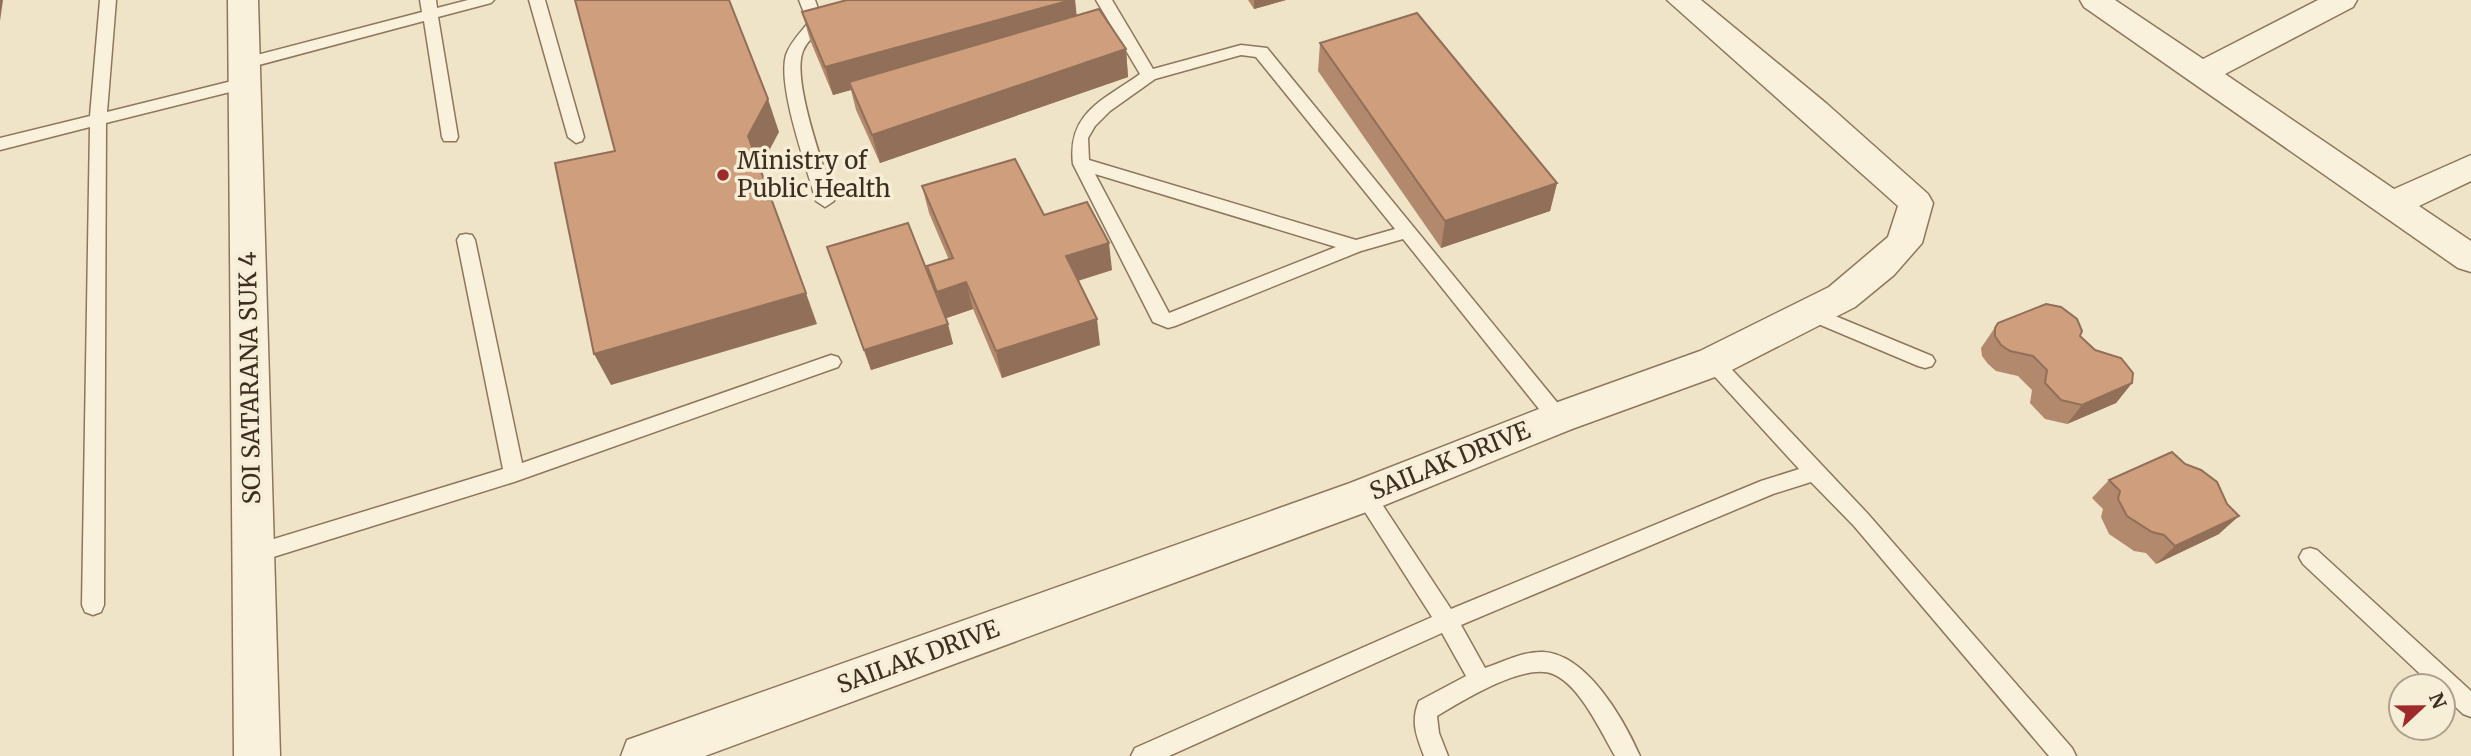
<svg xmlns="http://www.w3.org/2000/svg" width="2471" height="756" font-family="Merriweather,serif">
<rect width="100%" height="100%" fill="#f0e4c8"/>
<g fill="none" stroke-linecap="round" stroke-linejoin="round">
<g stroke="#8d765c" stroke-width="3">
<g id="service">
<path d="M 100,0 L 116,0 L 107,112 L 244,78 L 252,83 L 250,87 L 106,123 L 104,605 L 101,612 L 93,615 L 85,612 L 82,605 L 90,127 L 0,150 L 0,138 L 90,116 Z"/>
<path d="M 420,0 L 436,0 L 437,8 L 468,0 L 494,0 L 491,3 L 438,17 L 458,137 L 456,141 L 444,141 L 442,137 L 424,21 L 244,69 L 236,64 L 238,60 L 422,12 Z"/>
<path d="M 529,0 L 545,0 L 584,137 L 582,141 L 576,143 L 568,137 Z"/>
<path d="M 799,0 L 815,0 L 821,17 L 831,18 L 834,21 C 824,32 811,33 803,51 C 791,80 825,169 834,201 L 825,207 L 816,201 C 807,167 777,87 786,55 C 790,43 800,33 808,23 Z"/>
<path d="M 1096,0 L 1112,0 L 1153,69 L 1241,45 L 1267,48 L 1565,412 L 1568,418 L 1565,424 L 1558,426 L 1551,424 L 1403,239 L 1361,251 L 1175,326 L 1168,328 L 1153,322 L 1073,164 C 1067,112 1104,100 1140,74 ZM 1241,55 L 1256,57 L 1395,229 L 1356,240 L 1089,160 L 1088,138 L 1095,126 L 1110,111 L 1155,79 ZM 1095,174 L 1336,247 L 1169,313 Z"/>
<path d="M 466,234 L 472,235 L 475,240 L 522,463 L 831,355 L 838,357 L 841,362 L 838,367 L 514,482 L 254,563 L 247,560 L 243,554 L 247,548 L 254,545 L 503,469 L 457,240 L 460,235 Z"/>
<path d="M 1811,306 L 1932,356 L 1935,361 L 1932,366 L 1925,368 L 1918,366 L 1804,318 L 1802,313 L 1804,308 Z"/>
<path d="M 1713,355 L 1720,357 L 1868,514 L 2072,748 L 2076,756 L 2049,756 L 1854,526 L 1811,482 L 1773,494 L 1461,625 L 1485,668 C 1503,662 1524,651 1543,652 C 1587,654 1624,720 1640,756 L 1615,756 C 1601,732 1580,685 1553,674 C 1524,662 1462,701 1437,716 L 1439,733 L 1448,756 L 1424,756 C 1417,737 1410,722 1419,701 L 1466,676 L 1442,633 L 1169,756 L 1131,756 L 1135,748 L 1432,617 L 1358,501 L 1355,495 L 1358,489 L 1365,486 L 1372,489 L 1451,609 L 1761,481 L 1799,469 L 1706,367 L 1703,362 L 1706,357 Z"/>
<path d="M 2310,548 L 2317,550 L 2471,691 L 2471,717 L 2463,714 L 2443,695 L 2443,686 L 2433,686 L 2303,564 L 2299,557 L 2303,550 Z"/>
</g>
</g>
<g stroke="#8d765c" stroke-width="3">
<g id="minor">
<path d="M 228,0 L 258,0 L 280,756 L 234,756 Z"/>
<path d="M 1667,0 L 1701,0 L 1827,104 L 1928,194 L 1933,203 L 1922,243 L 1894,275 L 1855,307 L 1726,373 L 1572,429 L 1380,507 L 705,756 L 621,756 L 627,740 L 644,734 L 1350,483 L 1544,407 L 1700,351 L 1829,287 L 1888,237 L 1898,206 Z"/>
<path d="M 2080,0 L 2115,0 L 2203,59 L 2318,0 L 2357,0 L 2353,7 L 2225,74 L 2394,189 L 2471,155 L 2471,181 L 2419,206 L 2471,241 L 2471,272 L 2458,268 L 2084,7 Z"/>
</g>
</g>
<use href="#service" fill="#faf1dc" fill-rule="evenodd"/>
<use href="#minor" fill="#faf1dc" fill-rule="evenodd"/>
</g>
<g fill="#b2896c">
<path d="M 1075,0 L 1076,16 L 1126,49 L 1128,77 L 880,163 L 856,110 L 851,90 L 833,95 L 810,40 L 802,12 Z"/>
<path d="M 1248,0 L 1286,0 L 1254,9 Z"/>
<path d="M 1320,43 L 1557,183 L 1550,211 L 1441,248 L 1318,71 Z"/>
<path d="M 922,186 L 1044,215 L 1112,270 L 1078,281 L 1100,345 L 1002,378 L 973,309 L 946,318 L 953,344 L 871,370 L 827,247 L 929,276 L 927,266 L 949,260 L 929,213 Z"/>
<path d="M 1998,323 L 2080,336 L 2132,383 L 2116,403 L 2067,424 L 2045,419 L 2030,403 L 2032,390 L 2018,376 L 1996,371 L 1988,364 L 1982,356 L 1981,348 Z"/>
<path d="M 2109,480 L 2219,534 L 2156,564 L 2146,553 L 2134,551 L 2109,534 L 2101,517 L 2103,509 L 2092,498 Z"/>
</g>
<g fill="#916f58">
<path d="M 0,0 L 3,0 L 0,21 Z"/>
<path d="M 1071,0 L 1075,0 L 1078,27 L 849,82 L 851,90 L 833,95 L 825,67 Z"/>
<path d="M 1254,0 L 1286,0 L 1254,9 Z"/>
<path d="M 1126,49 L 1128,77 L 880,163 L 872,135 Z"/>
<path d="M 768,99 L 779,132 L 760,168 L 748,136 Z"/>
<path d="M 1557,183 L 1550,211 L 1441,248 L 1445,221 Z"/>
<path d="M 1109,243 L 1112,270 L 1070,283 L 1066,256 Z"/>
<path d="M 966,282 L 973,309 L 944,319 L 937,292 Z"/>
<path d="M 806,293 L 817,324 L 611,385 L 594,354 Z"/>
<path d="M 1097,319 L 1100,345 L 1002,378 L 996,351 Z"/>
<path d="M 948,324 L 953,344 L 871,370 L 864,350 Z"/>
<path d="M 2132,383 L 2116,403 L 2067,424 L 2082,405 Z"/>
<path d="M 2239,516 L 2219,534 L 2156,564 L 2175,546 Z"/>
</g>
<g fill="#cf9f7d" stroke="#916f58" stroke-width="2">
<path d="M 575,0 L 729,0 L 768,99 L 748,136 L 806,293 L 594,354 L 555,163 L 615,151 Z"/>
<path d="M 847,0 L 1071,0 L 825,67 L 802,12 Z"/>
<path d="M 1099,9 L 1126,49 L 872,135 L 849,82 Z"/>
<path d="M 1417,13 L 1557,183 L 1445,221 L 1320,43 Z"/>
<path d="M 1015,159 L 1044,215 L 1087,202 L 1109,243 L 1066,256 L 1097,319 L 996,351 L 966,282 L 937,292 L 927,266 L 953,258 L 922,186 Z"/>
<path d="M 908,223 L 948,324 L 864,350 L 827,247 Z"/>
<path d="M 2046,304 L 2061,307 L 2077,319 L 2082,331 L 2080,336 L 2095,350 L 2121,358 L 2133,373 L 2132,383 L 2082,405 L 2061,400 L 2045,383 L 2047,370 L 2033,356 L 2010,351 L 2001,345 L 1995,336 L 1995,328 L 1998,323 Z"/>
<path d="M 2172,452 L 2185,464 L 2201,470 L 2217,482 L 2227,504 L 2239,516 L 2175,546 L 2164,535 L 2152,532 L 2127,516 L 2118,499 L 2120,491 L 2109,480 Z"/>
</g>
<circle fill="#9e2a2b" stroke="#f7eed8" stroke-width="2.5" cx="723" cy="175" r="7"/>
<g text-anchor="middle" stroke-width="7" stroke-linejoin="round" paint-order="stroke">
<g font-size="24" fill="#3d2e20" stroke="#f7eed8" text-anchor="start">
<text x="737" y="169">Ministry of<tspan x="737" dy="28">Public Health</tspan></text>
</g>
<g font-size="24" fill="#3d2e20" stroke="#f7eed8">
<text transform="translate(250 378) rotate(-91)" y="8">SOI SATARANA SUK 4</text>
<text transform="translate(1450 461) rotate(-22)" y="8">SAILAK DRIVE</text>
<text transform="translate(918 657) rotate(-20)" y="8">SAILAK DRIVE</text>
</g>
</g>
<g transform="translate(2422 707) rotate(68)"><circle r="33" fill="#f7eed8" stroke="#ada18e" stroke-width="2"/>
<path d="M0-5L12 26L0 18L-12 26Z" fill="#9e2a2b"/>
<text y="-10" font-size="19" font-weight="bold" text-anchor="middle" fill="#3d2e20">N</text>
</g>
</svg>
